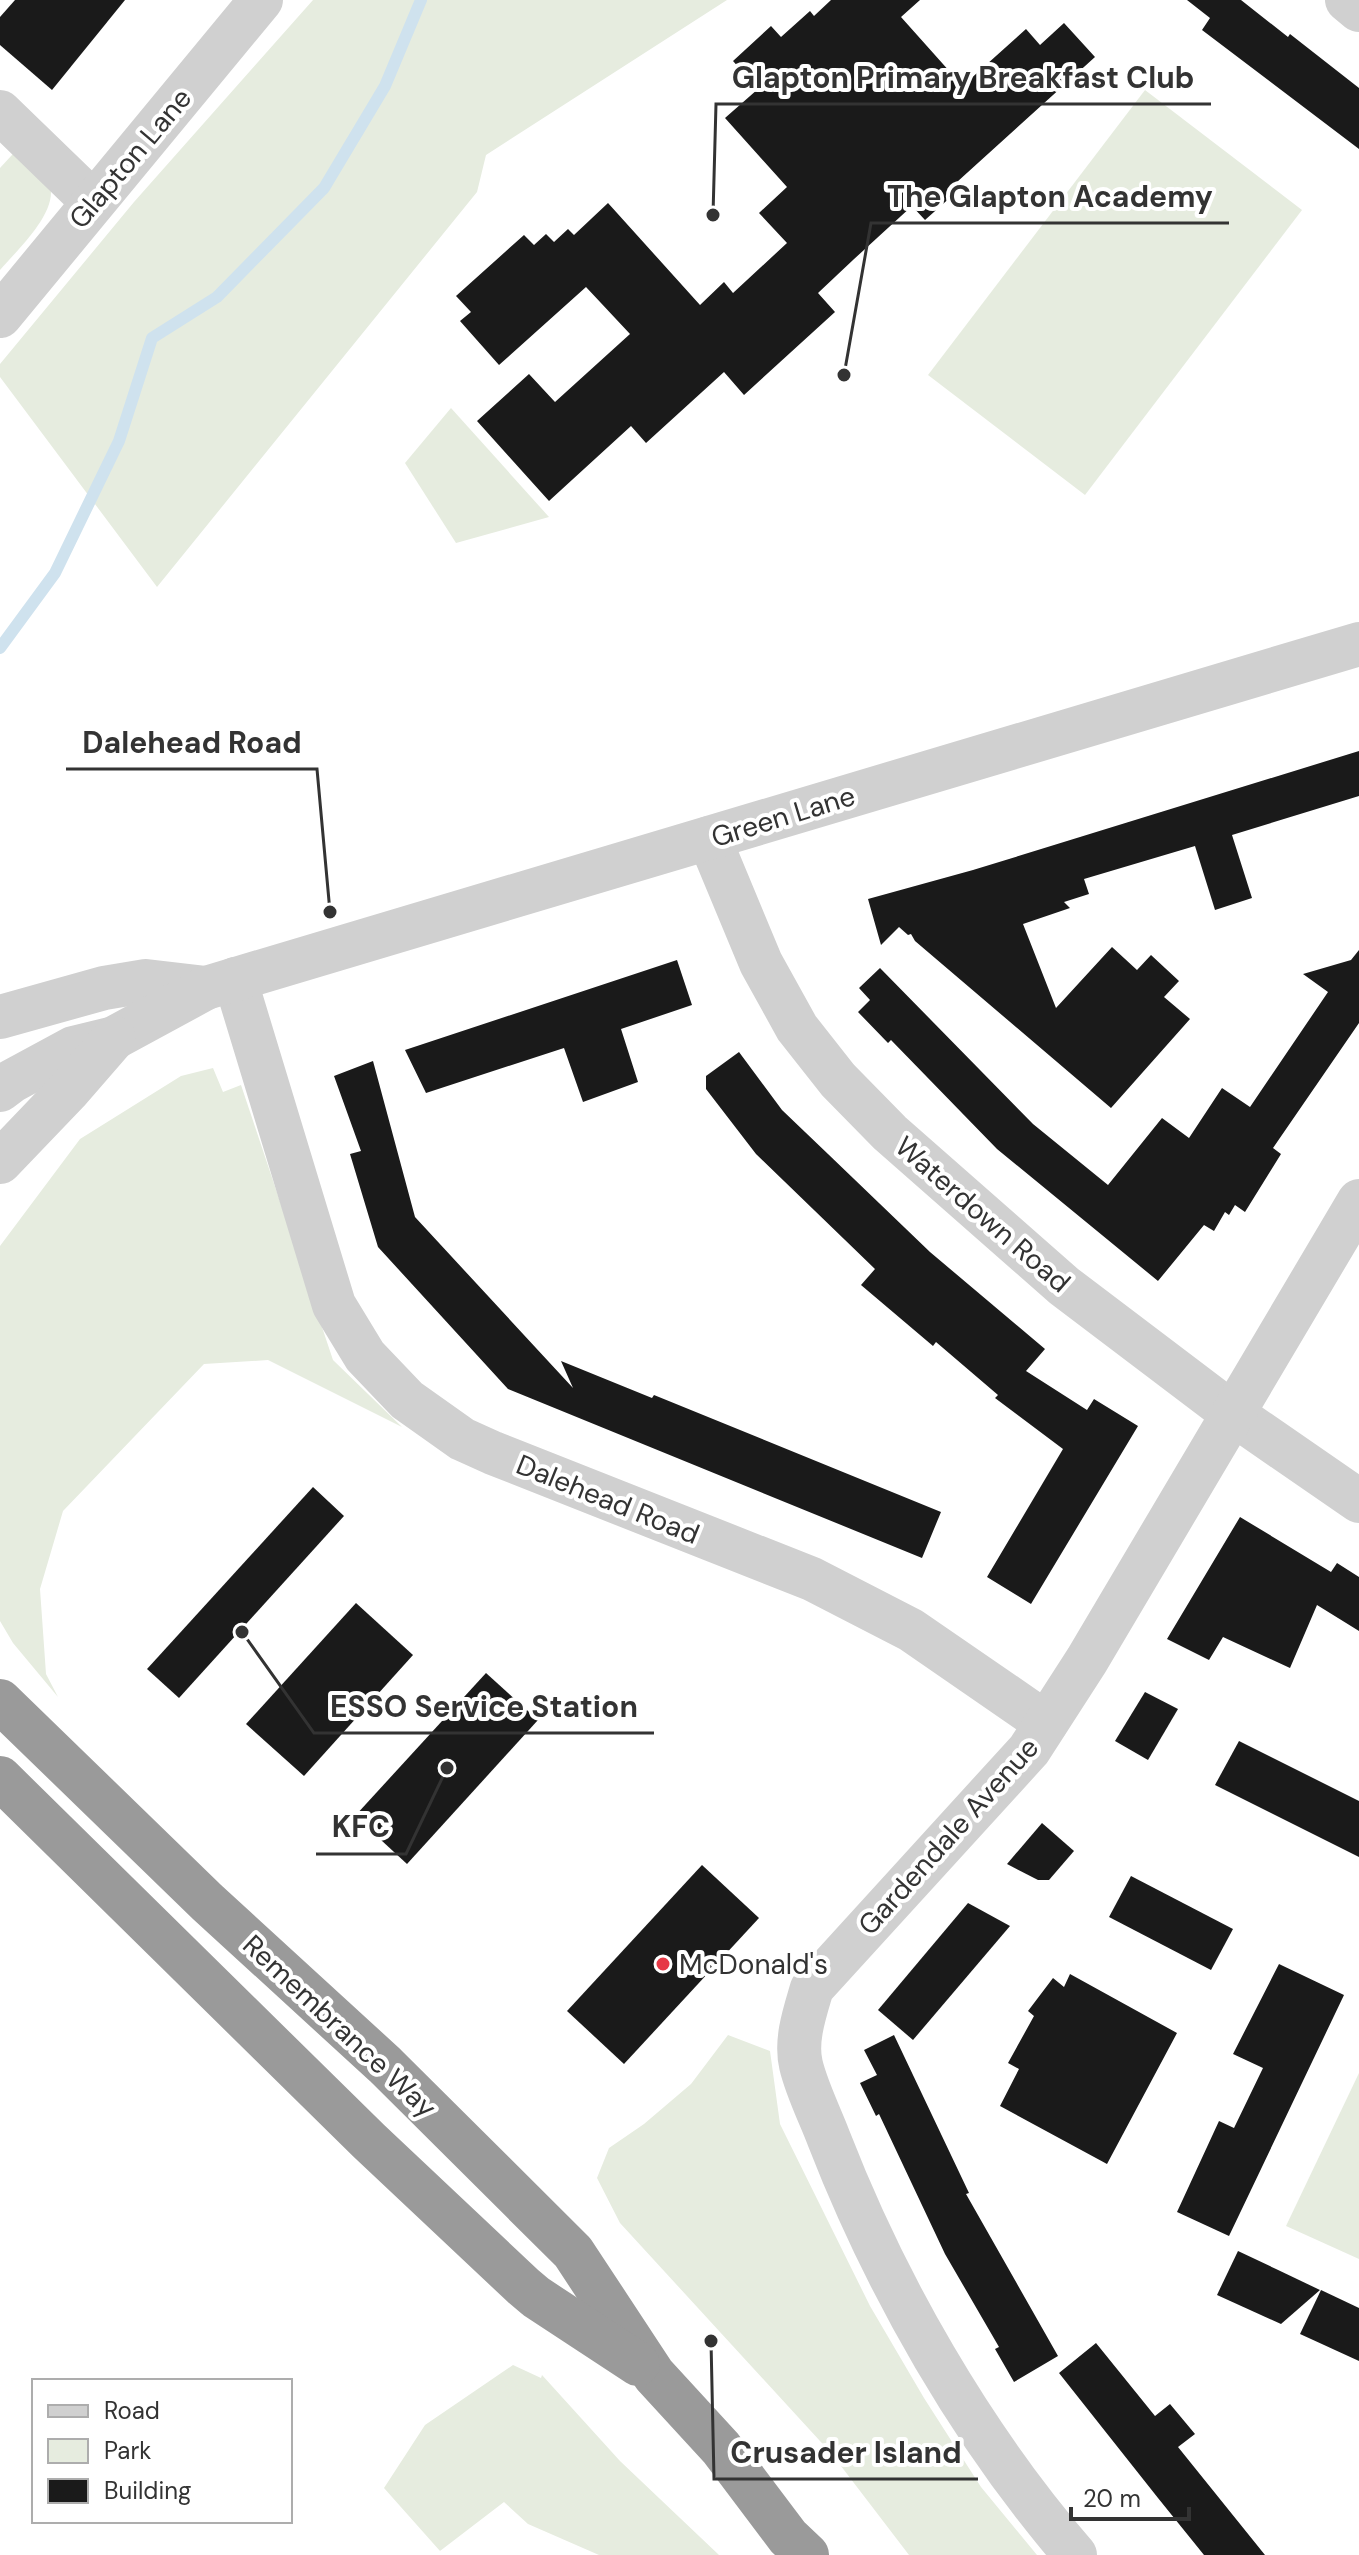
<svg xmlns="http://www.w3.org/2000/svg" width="1359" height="2555" font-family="'DM Sans',sans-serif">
<rect width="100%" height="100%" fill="#fff"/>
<g fill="#e6ecdf">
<path d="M 313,0 L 727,0 L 486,155 L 477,192 L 157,587 L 0,377 L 0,364 L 134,202 Z"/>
<path d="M 1145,90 L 1302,210 L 1085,495 L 928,375 Z"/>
<path d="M 23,143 C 31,155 47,171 50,185 C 58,213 16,251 0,270 L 0,168 Z"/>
<path d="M 451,408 L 549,517 L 456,543 L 405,463 Z"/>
<path d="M 213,1068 L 223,1092 L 241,1085 L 333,1360 L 402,1427 L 268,1360 L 204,1364 L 63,1511 L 40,1589 L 46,1674 L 58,1697 L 13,1643 L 0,1621 L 0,1246 L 80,1139 L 181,1076 Z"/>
<path d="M 728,2035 L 770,2051 L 780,2124 L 870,2306 L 924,2398 L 981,2487 L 1037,2555 L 909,2555 L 831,2453 L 620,2223 L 597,2178 L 609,2148 L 644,2124 L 691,2084 Z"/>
<path d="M 1359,2073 L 1359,2259 L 1286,2226 Z"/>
<path d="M 513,2365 L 541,2378 L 542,2375 L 620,2461 L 719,2555 L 599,2555 L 528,2524 L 504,2502 L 440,2551 L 384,2488 L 425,2425 Z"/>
</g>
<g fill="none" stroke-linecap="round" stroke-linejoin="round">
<path stroke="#cfe2ee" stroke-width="12" d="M 0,648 L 55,573 L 119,441 L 152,338 L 217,297 L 324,188 L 385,86 L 421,0"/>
</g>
<g fill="#1a1a1a">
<path d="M 15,0 L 125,0 L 52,90 L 0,45 L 0,17 Z"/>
<path d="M 831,0 L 920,0 L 901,17 L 951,73 L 955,69 L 967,82 L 1026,29 L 1040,45 L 1064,23 L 1095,57 L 957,182 L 962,187 L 925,220 L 912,206 L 853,260 L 818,293 L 835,312 L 744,395 L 724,372 L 646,443 L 631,426 L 549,501 L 477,421 L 529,374 L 555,402 L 630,334 L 586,287 L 499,365 L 460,321 L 471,312 L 456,296 L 524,235 L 534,245 L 546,234 L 554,242 L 568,229 L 574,235 L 608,203 L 700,305 L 724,282 L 733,293 L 787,243 L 759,213 L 787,187 L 725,118 L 758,89 L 733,61 L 771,26 L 781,37 L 810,11 L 814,16 Z"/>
<path d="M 1187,0 L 1241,0 L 1288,37 L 1290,34 L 1359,88 L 1359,149 L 1202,30 L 1210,18 Z"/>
<path d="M 1359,751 L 1359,796 L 1232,835 L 1252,898 L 1215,910 L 1195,846 L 1084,879 L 1089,894 L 1064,902 L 1070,908 L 1023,924 L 1056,1008 L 1112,947 L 1137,970 L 1151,955 L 1179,981 L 1164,997 L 1190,1019 L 1111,1108 L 915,941 L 911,934 L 908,935 L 899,927 L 881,945 L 868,899 L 973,870 Z"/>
<path d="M 1359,950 L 1359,1023 L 1273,1148 L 1281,1154 L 1245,1212 L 1235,1205 L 1229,1215 L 1225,1212 L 1214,1231 L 1204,1225 L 1158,1281 L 997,1149 L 891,1040 L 888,1043 L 858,1012 L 870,1000 L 859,988 L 880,968 L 1033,1124 L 1108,1185 L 1162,1118 L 1189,1138 L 1222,1088 L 1250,1107 L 1328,992 L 1303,974 L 1351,960 Z"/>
<path d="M 677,960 L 692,1005 L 621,1029 L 638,1082 L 583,1102 L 564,1048 L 426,1093 L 405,1050 Z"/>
<path d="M 739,1052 L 782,1110 L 828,1154 L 930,1252 L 1045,1349 L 1026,1371 L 1087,1410 L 1094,1399 L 1138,1426 L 1031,1604 L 987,1577 L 1063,1449 L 995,1398 L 998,1395 L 936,1342 L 933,1346 L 861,1285 L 875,1269 L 756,1154 L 706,1089 L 706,1076 Z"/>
<path d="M 373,1061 L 415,1217 L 573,1388 L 561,1361 L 652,1398 L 654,1395 L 941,1512 L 922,1558 L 508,1389 L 378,1247 L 350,1154 L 361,1151 L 334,1076 Z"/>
<path d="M 313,1487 L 344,1516 L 179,1698 L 147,1669 Z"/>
<path d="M 1240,1517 L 1331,1572 L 1337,1563 L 1359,1577 L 1359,1631 L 1317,1605 L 1290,1668 L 1223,1637 L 1209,1660 L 1167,1639 Z"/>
<path d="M 356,1603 L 413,1655 L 304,1776 L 246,1724 Z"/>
<path d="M 486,1673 L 538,1720 L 407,1864 L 355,1816 Z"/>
<path d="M 1145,1692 L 1178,1709 L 1148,1760 L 1115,1741 Z"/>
<path d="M 1239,1741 L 1359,1801 L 1359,1857 L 1215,1785 Z"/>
<path d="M 1042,1823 L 1074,1851 L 1049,1880 L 1038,1880 L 1007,1864 Z"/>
<path d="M 702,1865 L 759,1918 L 624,2064 L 567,2011 Z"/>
<path d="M 1131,1876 L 1233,1929 L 1211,1970 L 1109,1917 Z"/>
<path d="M 968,1903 L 1010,1926 L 913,2040 L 878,2010 Z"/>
<path d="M 1279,1964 L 1344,1995 L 1229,2236 L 1177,2212 L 1219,2121 L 1234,2128 L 1263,2068 L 1233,2054 Z"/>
<path d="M 1070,1974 L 1177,2033 L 1107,2164 L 1000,2106 L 1019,2069 L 1008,2063 L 1034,2016 L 1028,2011 L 1053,1978 L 1064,1987 Z"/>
<path d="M 894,2035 L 969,2193 L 966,2194 L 1058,2356 L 1014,2382 L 995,2349 L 999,2347 L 945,2254 L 879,2114 L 876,2116 L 860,2083 L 877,2075 L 864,2050 Z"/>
<path d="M 1238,2251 L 1276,2269 L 1320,2290 L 1281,2324 L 1250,2310 L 1217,2295 Z"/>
<path d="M 1321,2290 L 1359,2308 L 1359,2361 L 1300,2334 Z"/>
<path d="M 1096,2343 L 1155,2416 L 1170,2404 L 1195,2434 L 1178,2447 L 1265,2555 L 1204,2555 L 1158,2498 L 1059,2373 Z"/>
</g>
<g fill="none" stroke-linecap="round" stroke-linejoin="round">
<g stroke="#d0d0d0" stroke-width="44">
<path d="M 1347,0 L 1359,10"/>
<path d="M 0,112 L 93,202"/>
<path d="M 0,316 L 261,0"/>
<path d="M 709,838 L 761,963 L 797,1028 L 838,1080 L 890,1133 L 1064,1286 L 1233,1414 L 1359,1501"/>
<path d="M 235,979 L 334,1305 L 365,1356 L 407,1400 L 462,1439 L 493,1453 L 812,1579 L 911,1630 L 1046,1723"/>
<path d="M 0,1017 L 104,988 L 146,981 L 206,988"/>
<path d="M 0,1090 L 12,1081 L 73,1048 L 114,1038 L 206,988 L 1359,644"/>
<path d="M 0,1162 L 68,1091 L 114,1038"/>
<path d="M 1075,2555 C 972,2436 886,2286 829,2139 C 820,2115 807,2090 801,2065 C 795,2040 805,2012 812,1988 L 1029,1750 L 1087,1660 L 1359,1201"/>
</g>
<g stroke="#9a9a9a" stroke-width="44">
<path d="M 0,1701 L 207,1902 L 385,2065 L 573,2252 L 654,2375 L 721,2448 L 788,2537 L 807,2555"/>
<path d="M 0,1778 L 369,2141 L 523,2286 L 536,2297 L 638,2364"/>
</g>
</g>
<circle fill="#e63946" stroke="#fff" stroke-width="3" cx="663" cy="1964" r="8"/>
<g text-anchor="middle" stroke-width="8" stroke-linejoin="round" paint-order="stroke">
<g font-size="28" fill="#333" stroke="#fff">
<text transform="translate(130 158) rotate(-50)" y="10">Glapton Lane</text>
<text transform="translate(783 816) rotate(-17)" y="10">Green Lane</text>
<text transform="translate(983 1214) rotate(41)" y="10">Waterdown Road</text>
<text transform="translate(608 1499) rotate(22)" y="10">Dalehead Road</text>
<text transform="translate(948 1836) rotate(-48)" y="10">Gardendale Avenue</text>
<text transform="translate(340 2026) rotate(43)" y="10">Remembrance Way</text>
</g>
<g font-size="28" fill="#333" stroke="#fff" text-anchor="start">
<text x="679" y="1974">McDonald's</text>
</g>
</g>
<path fill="none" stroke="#333" stroke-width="3" d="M713 215L716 104H1211M844 375L871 223H1229M330 912L317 769H66M242 1632L314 1733H654M447 1768L406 1854H316M711 2341L714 2479H978"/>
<g fill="#333" stroke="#fff" stroke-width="3">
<circle cx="713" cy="215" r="8"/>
<circle cx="844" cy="375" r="8"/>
<circle cx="330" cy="912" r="8"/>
<circle cx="242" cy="1632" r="8"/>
<circle cx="447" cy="1768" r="8"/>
<circle cx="711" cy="2341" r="8"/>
</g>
<g font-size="30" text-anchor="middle" font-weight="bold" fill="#333" stroke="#fff" stroke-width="8" stroke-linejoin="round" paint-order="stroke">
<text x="963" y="88">Glapton Primary Breakfast Club</text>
<text x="1050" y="207">The Glapton Academy</text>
<text x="192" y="753">Dalehead Road</text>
<text x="484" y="1717">ESSO Service Station</text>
<text x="361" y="1837">KFC</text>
<text x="846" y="2463">Crusader Island</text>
</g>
<rect x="32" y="2379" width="260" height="144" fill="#ffffff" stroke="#adadad" stroke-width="2"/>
<rect x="48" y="2405" width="40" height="12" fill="#d0d0d0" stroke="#adadad" stroke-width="2"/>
<text x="104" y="2419" font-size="24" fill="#333333">Road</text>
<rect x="48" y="2439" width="40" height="24" fill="#e6ecdf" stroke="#adadad" stroke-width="2"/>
<text x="104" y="2459" font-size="24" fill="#333333">Park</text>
<rect x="48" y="2479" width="40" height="24" fill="#1a1a1a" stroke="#adadad" stroke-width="2"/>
<text x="104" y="2499" font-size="24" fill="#333333">Building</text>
<path d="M1071 2507v12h118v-12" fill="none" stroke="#333333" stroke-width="4"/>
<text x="1083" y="2507" font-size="24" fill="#333333" stroke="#ffffff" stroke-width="6" paint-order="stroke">20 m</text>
</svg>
